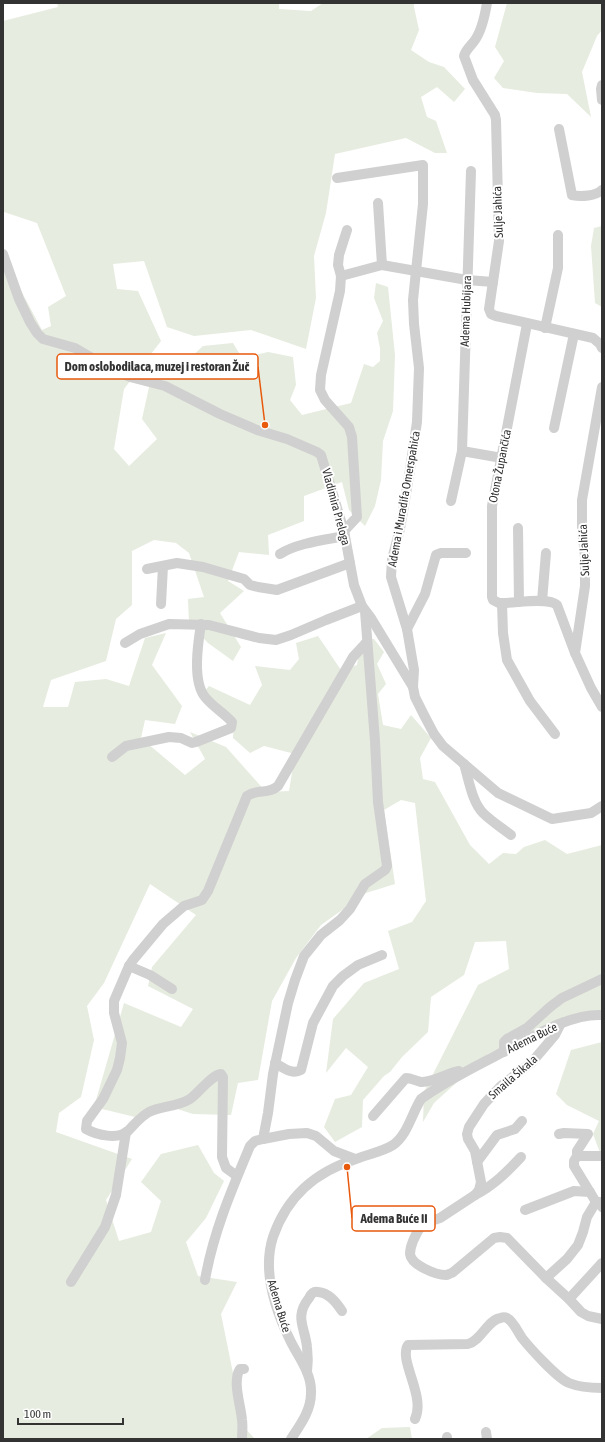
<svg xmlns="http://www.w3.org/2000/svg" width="605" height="1442" font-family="'Asap Condensed',sans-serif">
<rect width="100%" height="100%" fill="#fff"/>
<g fill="#e6ecdf">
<path d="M 57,3 L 279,3 L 279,9 L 311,11 L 323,3 L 414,3 L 414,7 L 419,30 L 411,50 L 429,62 L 444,67 L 465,89 L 454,102 L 437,87 L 421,97 L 427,117 L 436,121 L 447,153 L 435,153 L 406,138 L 335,154 L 326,213 L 314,256 L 316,298 L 306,349 L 251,330 L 194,336 L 167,327 L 144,261 L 113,264 L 117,289 L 138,291 L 161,341 L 124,389 L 114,449 L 129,466 L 157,439 L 142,419 L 153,369 L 163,354 L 188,360 L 203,346 L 233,343 L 242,358 L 268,352 L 293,357 L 296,385 L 290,400 L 302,415 L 351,403 L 364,364 L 373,367 L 380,361 L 380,348 L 377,333 L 383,321 L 374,298 L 376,283 L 388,287 L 395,355 L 393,411 L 383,441 L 381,480 L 375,506 L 365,526 L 349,510 L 342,482 L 304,496 L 304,521 L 268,535 L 269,555 L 239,552 L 228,581 L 244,591 L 220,613 L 241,647 L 233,661 L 208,643 L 189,623 L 188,599 L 204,597 L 189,553 L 176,543 L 154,540 L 132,551 L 132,605 L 116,619 L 106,661 L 51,680 L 43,707 L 68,707 L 75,682 L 106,679 L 129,686 L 145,638 L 166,633 L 152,665 L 182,706 L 175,724 L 145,720 L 141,738 L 185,775 L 205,759 L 190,732 L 226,747 L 266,792 L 289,791 L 295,754 L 264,746 L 250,753 L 233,738 L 234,719 L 204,692 L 209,686 L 250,705 L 262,685 L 255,666 L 290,670 L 299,659 L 296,643 L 318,636 L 341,670 L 357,665 L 361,640 L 374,639 L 384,652 L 377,664 L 386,684 L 378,694 L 383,725 L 401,729 L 411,715 L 431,738 L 420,758 L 423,779 L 435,782 L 470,845 L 489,864 L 503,853 L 516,854 L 524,847 L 545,840 L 567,854 L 602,845 L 602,1013 L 564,1019 L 488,1054 L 434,1103 L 423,1122 L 424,1092 L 478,985 L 509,969 L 506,941 L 475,942 L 464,975 L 431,997 L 428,1032 L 402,1057 L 390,1072 L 384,1076 L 363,1100 L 362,1127 L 335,1142 L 324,1127 L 335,1099 L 351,1095 L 368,1067 L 346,1048 L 326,1073 L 333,1019 L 364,983 L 399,969 L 388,931 L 412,922 L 426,901 L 415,803 L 401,800 L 384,810 L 395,884 L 366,893 L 321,925 L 296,958 L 272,1001 L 258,1080 L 238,1083 L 231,1115 L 193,1114 L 165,1105 L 135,1117 L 94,1107 L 124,1003 L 181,1027 L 193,1009 L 148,986 L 152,967 L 196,915 L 150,884 L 104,983 L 87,1006 L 94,1040 L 81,1097 L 59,1113 L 56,1132 L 132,1159 L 106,1200 L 119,1241 L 151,1232 L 161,1201 L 141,1182 L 161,1154 L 198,1145 L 214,1173 L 224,1181 L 206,1218 L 186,1242 L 198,1276 L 237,1282 L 221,1314 L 244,1427 L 255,1439 L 3,1439 L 3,257 L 42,330 L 51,326 L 48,307 L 66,296 L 37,223 L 4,212 L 3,210 L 3,21 L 58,7 Z"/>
<path d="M 507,3 L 602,3 L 602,30 L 597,36 L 582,72 L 591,117 L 567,94 L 537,93 L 503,88 L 494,78 L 504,61 L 495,47 Z"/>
<path d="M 602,226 L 602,307 L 595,303 L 591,246 L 594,228 Z"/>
<path d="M 602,1042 L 602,1158 L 593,1134 L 599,1121 L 567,1105 L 556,1094 L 571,1050 Z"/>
<path d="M 410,1427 L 412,1439 L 366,1439 L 382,1428 Z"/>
</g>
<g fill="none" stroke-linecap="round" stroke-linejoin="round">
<g stroke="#d0d0d0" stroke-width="10">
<path d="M 487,3 C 485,15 482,30 475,40 C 471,46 466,49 464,56 L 473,80 L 495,115 L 496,120 L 499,241 L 489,309 L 491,314 L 496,316 L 593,338 L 600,344 L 602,348"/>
<path d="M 602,85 L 601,89 L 602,100"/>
<path d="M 559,129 L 572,195 C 581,197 596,196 602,190"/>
<path d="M 337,178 L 423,165 L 423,204 L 413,300 L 414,324 L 419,368 L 417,422 L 409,476 L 400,529 L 392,559 L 391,577 L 407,629 L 414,670 L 413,687"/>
<path d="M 378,203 L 382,265"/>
<path d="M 3,254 L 19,299 L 30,322 L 37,333 L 43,339 L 75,348 L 111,369 L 130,377 L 165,386 L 220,414 L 257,430 L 287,439 L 317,452 L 321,455 L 344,531 L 354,585 L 362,606 L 371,618 L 413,687 L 415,697 L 424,715 L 434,734 L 443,746 L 498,793 L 552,819 L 591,813 L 602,806"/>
<path d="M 341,276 L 382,265 L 467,280 L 493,282"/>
<path d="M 527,324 L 492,506 L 492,597 L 493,600 L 499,603 C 513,604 547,596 557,605 L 575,653"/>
<path d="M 545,328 L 558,268 L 558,235"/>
<path d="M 602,387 L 582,500 L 582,527 L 585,557 L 585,586 L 575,653 L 591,688 L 602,707"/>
<path d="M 554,428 L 574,334"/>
<path d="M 462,451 L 502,458"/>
<path d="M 451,501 L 462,451 L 471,171"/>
<path d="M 518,528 L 519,602"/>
<path d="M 344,531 L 357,517 L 352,437 L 349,427 L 325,400 L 320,390 L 321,375 L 340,291 L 341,276 L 338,265 L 339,255 L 347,230"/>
<path d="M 280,554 C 297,543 325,540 345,536"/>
<path d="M 147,569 L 177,563 L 203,567 L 244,579 L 250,585 L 258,587 L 277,590 L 350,563"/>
<path d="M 542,601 L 546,553"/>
<path d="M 502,603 L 503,633 L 507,660 L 530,701 L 555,734"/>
<path d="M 161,604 L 163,566"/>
<path d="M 407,629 L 425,594 L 436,555 L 441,553 L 466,553"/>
<path d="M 125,643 L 140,634 L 169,624 L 209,625 L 259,638 L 276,640 L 291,635 L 326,620 L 362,606"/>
<path d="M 112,757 L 126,746 L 169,737 L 181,738 L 192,743 L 196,742 L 231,728 L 232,722 C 224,713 213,707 205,697 C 192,681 198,643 201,624"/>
<path d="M 464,764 C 469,780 472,802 483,813 C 491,821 502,828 511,835"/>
<path d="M 129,966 L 150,975 L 172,989"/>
<path d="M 560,1025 L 555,1035 L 532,1062 L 501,1086 L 484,1104 L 469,1127 L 467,1134 L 468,1139 L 475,1151 L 481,1182 L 479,1190 L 475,1195 L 440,1218 L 422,1224 C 417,1232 410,1244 410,1254 C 411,1265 436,1275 446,1275 C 448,1275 450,1273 452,1273 L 494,1238 L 500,1237 L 507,1238 L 546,1278 L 569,1299 L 581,1312 L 588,1316 L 602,1319"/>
<path d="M 504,1052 L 504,1042 L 507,1039 L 527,1028 L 550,1007 L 562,998 L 602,979"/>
<path d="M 275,1063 C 284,1068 292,1075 301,1070 L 313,1023 L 333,986 L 343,976 L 358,965 L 382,955"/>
<path d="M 373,1116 L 406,1078 C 411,1078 416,1081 421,1082 C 433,1083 447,1073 459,1071"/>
<path d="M 559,1134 L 564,1133 L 588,1134 L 577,1151 L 577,1156"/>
<path d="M 263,1139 L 268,1113 L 273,1074 L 288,1003 L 295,980 L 304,956 L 321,935 L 340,920 L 350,909 L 365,884 L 385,870 L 387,866 L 378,802 L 375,741 L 365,611"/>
<path d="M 602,1156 L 577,1156 L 574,1161 L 574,1166 L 596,1202 L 601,1202 L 602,1207"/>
<path d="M 477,1162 L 497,1135 L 515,1129 L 522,1121"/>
<path d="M 237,1176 L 226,1168 L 222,1157 L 223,1077 L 221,1074 C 210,1076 200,1092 190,1099 C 177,1107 161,1106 149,1112 C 140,1117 135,1124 128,1131 C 118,1140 97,1135 86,1129 L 87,1121 L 103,1099 L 117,1070 L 120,1058 L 122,1043 L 114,1013 L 114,1001 L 129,966 L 133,960 L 163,924 L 184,906 L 202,900 L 208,891 L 247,796 C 259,788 268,795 278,786 L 353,657 L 367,642"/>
<path d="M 475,1195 C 493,1186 507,1172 521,1157"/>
<path d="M 525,1210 L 574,1191 L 590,1192"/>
<path d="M 546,1278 L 567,1259 L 578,1245 L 583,1232 L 587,1217 L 596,1202"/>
<path d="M 205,1280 C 213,1233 232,1189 250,1146 L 255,1141 L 263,1139 L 289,1134 L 307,1133 L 316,1136 L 334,1151 L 355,1159"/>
<path d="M 71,1282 L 105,1227 L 116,1195 L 126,1132"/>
<path d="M 569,1299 L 602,1263"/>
<path d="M 307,1372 C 308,1364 308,1355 307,1347 C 305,1327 294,1317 309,1298 C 311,1294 314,1291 318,1292 C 329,1293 336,1302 342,1311"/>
<path d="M 415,1419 C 426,1396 398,1360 408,1345 L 468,1344 C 481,1341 488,1319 501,1318 C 502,1317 505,1317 507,1318 C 513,1321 518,1332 522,1338 C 530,1348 557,1378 569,1383 C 579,1387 591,1388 602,1388"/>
<path d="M 486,1432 L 487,1439"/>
<path d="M 447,1437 L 447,1439"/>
<path d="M 242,1439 C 242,1433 243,1426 242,1420 C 241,1406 232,1381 240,1369 L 244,1369"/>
<path d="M 291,1439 C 300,1425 311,1411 311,1393 C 312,1374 299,1358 291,1342 C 276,1312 262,1271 273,1237 C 287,1196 315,1172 356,1159 C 368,1154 382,1152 393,1145 C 407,1136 412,1113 421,1099 C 447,1080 475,1067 503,1052 C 531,1038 570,1013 602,1015"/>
</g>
</g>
<g text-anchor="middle" stroke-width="4" stroke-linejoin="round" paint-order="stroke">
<g font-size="12" fill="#333" stroke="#fff">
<text transform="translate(498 212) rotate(-92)" y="4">Sulje Jahića</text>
<text transform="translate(466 311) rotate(-88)" y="4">Adema Hubijara</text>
<text transform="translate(500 466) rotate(-79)" y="4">Otona Župančića</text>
<text transform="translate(404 499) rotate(-80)" y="4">Adema i Muradifa Omerspahića</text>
<text transform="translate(336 507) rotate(75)" y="4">Vladimira Preloga</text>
<text transform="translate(584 550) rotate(-93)" y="4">Sulje Jahića</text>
<text transform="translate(532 1038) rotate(-26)" y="4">Adema Buće</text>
<text transform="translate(513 1077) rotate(-41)" y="4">Smaila Šikala</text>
<text transform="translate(279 1306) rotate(73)" y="4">Adema Buće</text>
</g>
</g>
<path fill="none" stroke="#e8590c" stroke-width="1.5" d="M265 425L258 367M347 1167L352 1218"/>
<g fill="#e8590c" stroke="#fff" stroke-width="1.5">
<circle cx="265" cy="425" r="4"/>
<circle cx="347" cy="1167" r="4"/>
</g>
<g fill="#fff" stroke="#e8590c" stroke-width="1.5">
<rect x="57" y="354" width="201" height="25" rx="4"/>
<rect x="352" y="1206" width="83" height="25" rx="4"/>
</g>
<g font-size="13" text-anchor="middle" font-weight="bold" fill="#333">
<text x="157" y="371">Dom oslobodilaca, muzej i restoran Žuč</text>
<text x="394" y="1223">Adema Buće II</text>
</g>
<rect width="605" height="1442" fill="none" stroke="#333333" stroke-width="8"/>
<path d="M18 1418v6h105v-6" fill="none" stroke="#333333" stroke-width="2"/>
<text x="24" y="1418" font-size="12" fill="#333333" stroke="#ffffff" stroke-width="3" paint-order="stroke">100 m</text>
</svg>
